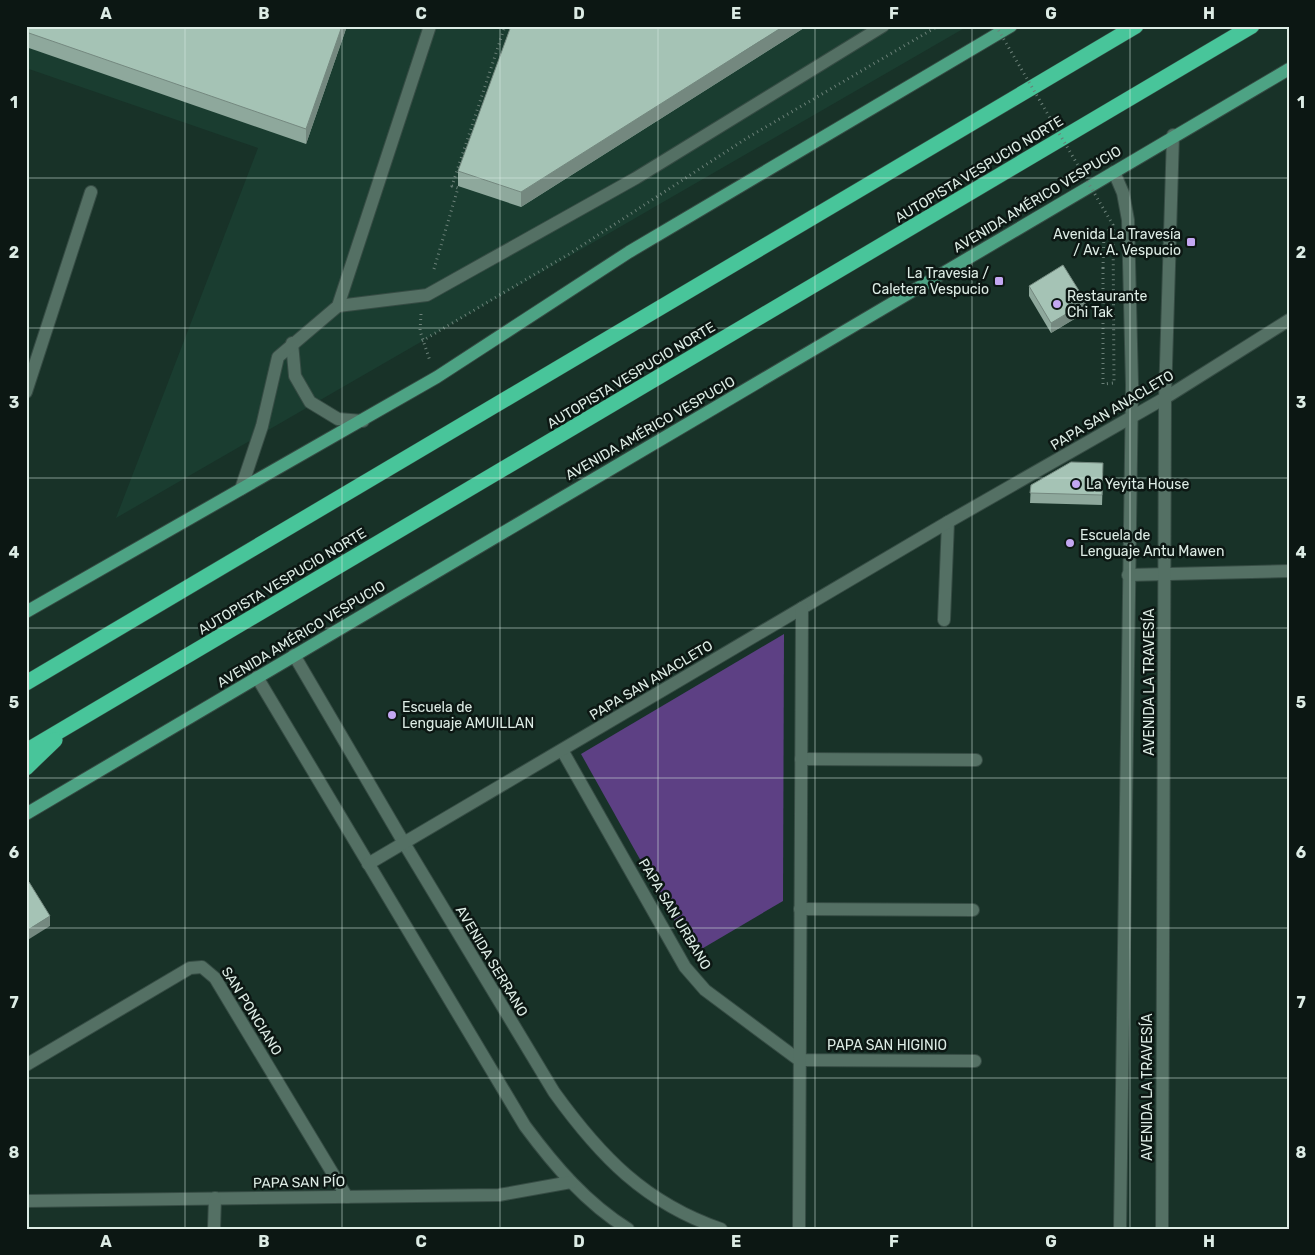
<svg xmlns="http://www.w3.org/2000/svg" width="1315" height="1255" font-family="Rubik,sans-serif">
<rect width="100%" height="100%" fill="#183228"/>
<path fill="#1a3d30" d="M 26,26 L 968,26 L 116,518 L 258,148 L 26,68 Z"/>
<path fill="#5d4084" d="M 784,634 L 783,901 L 693,954 L 581,754 Z"/>
<g fill="none" stroke-linecap="round" stroke-linejoin="round">
<g stroke="#364c44" stroke-width="14">
<g id="minor">
<path d="M 1114,172 L 1123,193 L 1128,220 L 1132,385 L 1120,1229"/>
<path d="M 338,306 L 427,295 L 636,178 L 883,26"/>
<path d="M 292,343 L 295,376 L 310,402 L 338,419 L 363,421"/>
<path d="M 26,392 L 91,192"/>
<path d="M 241,489 L 262,426 L 278,357 L 338,306 L 430,26"/>
<path d="M 1128,575 L 1289,571"/>
<path d="M 944,620 L 948,522"/>
<path d="M 294,655 L 404,843 L 554,1092 C 600,1156 645,1203 721,1229"/>
<path d="M 257,677 L 525,1126 C 554,1165 586,1203 628,1229"/>
<path d="M 562,750 L 685,967 L 705,990 L 799,1060 L 975,1061"/>
<path d="M 801,759 L 976,760"/>
<path d="M 368,864 L 948,522 L 1165,398 L 1289,320"/>
<path d="M 800,909 L 973,910"/>
<path d="M 26,1065 L 190,968 L 202,967 L 215,978 L 347,1197"/>
<path d="M 26,1201 L 499,1195 L 571,1182"/>
<path d="M 214,1229 L 215,1198"/>
<path d="M 799,1229 L 802,608"/>
<path d="M 1162,1229 L 1165,398 L 1173,135"/>
</g>
</g>
<g stroke="#364c44" stroke-width="14">
<g id="major">
<path d="M 26,612 L 437,377 L 629,252 L 1011,26"/>
<path d="M 26,814 L 1289,69"/>
</g>
</g>
<g stroke="#364c44" stroke-width="16">
<g id="highway">
<path d="M 26,683 L 1136,26"/>
<path d="M 26,751 L 1252,26"/>
<path d="M 26,768 L 55,740"/>
</g>
</g>
<g stroke="#6b8078" stroke-width="3" stroke-dasharray="1 4" stroke-linecap="butt">
<path d="M 1103,268 L 1104,232 L 1109,230"/>
<path d="M 434,269 L 458,188 L 452,186 L 505,26"/>
<path d="M 421,314 L 420,331 L 430,361"/>
<path d="M 422,341 L 569,254 L 747,138 L 938,26"/>
</g>
<use href="#minor" stroke="#547064" stroke-width="12"/>
<use href="#major" stroke="#4da384" stroke-width="12"/>
<use href="#highway" stroke="#48c59a" stroke-width="15"/>
<path stroke="#6b8078" stroke-width="3" stroke-dasharray="1 4" stroke-linecap="butt" d="M 996,26 L 1113,225 L 1114,383 L 1103,384 L 1103,268"/>
</g>
<g fill="#8ea89c">
<path d="M 26,26 L 347,26 L 306,144 L 26,47 Z"/>
<path d="M 807,26 L 521,207 L 458,186 L 458,171 Z"/>
<path d="M 1029,286 L 1086,312 L 1051,333 L 1029,296 Z"/>
<path d="M 1103,473 L 1102,505 L 1030,503 L 1031,485 Z"/>
</g>
<g fill="#74887f">
<path d="M 342,26 L 347,26 L 306,144 L 306,129 Z"/>
<path d="M 784,26 L 807,26 L 521,207 L 521,192 Z"/>
<path d="M 1086,302 L 1086,312 L 1051,333 L 1051,323 Z"/>
<path d="M 50,916 L 50,926 L 26,941 L 26,931 Z"/>
</g>
<g fill="#a5c3b5" stroke="#74887f">
<path d="M 26,26 L 342,26 L 306,129 L 26,32 Z"/>
<path d="M 511,26 L 784,26 L 521,192 L 458,171 Z"/>
<path d="M 1063,265 L 1086,302 L 1051,323 L 1029,286 Z"/>
<path d="M 1071,462 L 1103,463 L 1102,495 L 1030,493 L 1031,485 Z"/>
<path d="M 29,882 L 50,916 L 26,931 L 26,884 Z"/>
</g>
<path fill="none" stroke="#ddece5" stroke-width="1" stroke-opacity="0.55" d="M 185,26 L 185,1229M 342,26 L 342,1229M 500,26 L 500,1229M 658,26 L 658,1229M 815,26 L 815,1229M 972,26 L 972,1229M 1130,26 L 1130,1229M 26,178 L 1289,178M 26,328 L 1289,328M 26,478 L 1289,478M 26,628 L 1289,628M 26,778 L 1289,778M 26,928 L 1289,928M 26,1078 L 1289,1078"/>
<g fill="#c3a7f2" stroke="#0c1713" stroke-width="2">
<rect x="1186" y="237" width="10" height="10" rx="2.5"/>
<rect x="994" y="276" width="10" height="10" rx="2.5"/>
<circle cx="1057" cy="304" r="5"/>
<circle cx="1076" cy="484" r="5"/>
<circle cx="1070" cy="543" r="5"/>
<circle cx="392" cy="715" r="5"/>
</g>
<g text-anchor="middle" stroke-width="5" stroke-linejoin="round" paint-order="stroke">
<g font-size="14" fill="#ddece5" stroke="#0c1713">
<text transform="translate(979 169) rotate(-31)" y="5">AUTOPISTA VESPUCIO NORTE</text>
<text transform="translate(1037 199) rotate(-31)" y="5">AVENIDA AMÉRICO VESPUCIO</text>
<text transform="translate(631 375) rotate(-31)" y="5">AUTOPISTA VESPUCIO NORTE</text>
<text transform="translate(1112 410) rotate(-31)" y="5">PAPA SAN ANACLETO</text>
<text transform="translate(650 428) rotate(-30)" y="5">AVENIDA AMÉRICO VESPUCIO</text>
<text transform="translate(282 581) rotate(-31)" y="5">AUTOPISTA VESPUCIO NORTE</text>
<text transform="translate(301 634) rotate(-31)" y="5">AVENIDA AMÉRICO VESPUCIO</text>
<text transform="translate(651 680) rotate(-31)" y="5">PAPA SAN ANACLETO</text>
<text transform="translate(1149 682) rotate(-90)" y="5">AVENIDA LA TRAVESÍA</text>
<text transform="translate(675 914) rotate(59)" y="5">PAPA SAN URBANO</text>
<text transform="translate(492 961) rotate(59)" y="5">AVENIDA SERRANO</text>
<text transform="translate(252 1011) rotate(58)" y="5">SAN PONCIANO</text>
<text x="887" y="1050">PAPA SAN HIGINIO</text>
<text transform="translate(1147 1087) rotate(-90)" y="5">AVENIDA LA TRAVESÍA</text>
<text transform="translate(299 1182) rotate(-1)" y="5">PAPA SAN PÍO</text>
</g>
<g font-size="14" fill="#ddece5" stroke="#0c1713" text-anchor="start">
<text x="1181" y="239" text-anchor="end">Avenida La Travesía<tspan x="1181" dy="16">/ Av. A. Vespucio</tspan></text>
<text x="989" y="278" text-anchor="end">La Travesia /<tspan x="989" dy="16">Caletera Vespucio</tspan></text>
<text x="1067" y="301">Restaurante<tspan x="1067" dy="16">Chi Tak</tspan></text>
<text x="1086" y="489">La Yeyita House</text>
<text x="1080" y="540">Escuela de<tspan x="1080" dy="16">Lenguaje Antu Mawen</tspan></text>
<text x="402" y="712">Escuela de<tspan x="402" dy="16">Lenguaje AMUILLAN</tspan></text>
</g>
</g>
<rect width="1315" height="1255" fill="none" stroke="#0c1713" stroke-width="55"/>
<rect x="28" y="28" width="1260" height="1200" fill="none" stroke="#ddece5" stroke-width="2"/>
<g font-size="16" text-anchor="middle" font-weight="bold" fill="#ddece5">
<text x="106" y="19">A</text>
<text x="264" y="19">B</text>
<text x="421" y="19">C</text>
<text x="579" y="19">D</text>
<text x="736" y="19">E</text>
<text x="894" y="19">F</text>
<text x="1051" y="19">G</text>
<text x="1209" y="19">H</text>
<text x="14" y="108">1</text>
<text x="1301" y="108">1</text>
<text x="14" y="258">2</text>
<text x="1301" y="258">2</text>
<text x="14" y="408">3</text>
<text x="1301" y="408">3</text>
<text x="14" y="558">4</text>
<text x="1301" y="558">4</text>
<text x="14" y="708">5</text>
<text x="1301" y="708">5</text>
<text x="14" y="858">6</text>
<text x="1301" y="858">6</text>
<text x="14" y="1008">7</text>
<text x="1301" y="1008">7</text>
<text x="14" y="1158">8</text>
<text x="1301" y="1158">8</text>
<text x="106" y="1247">A</text>
<text x="264" y="1247">B</text>
<text x="421" y="1247">C</text>
<text x="579" y="1247">D</text>
<text x="736" y="1247">E</text>
<text x="894" y="1247">F</text>
<text x="1051" y="1247">G</text>
<text x="1209" y="1247">H</text>
</g>
</svg>
